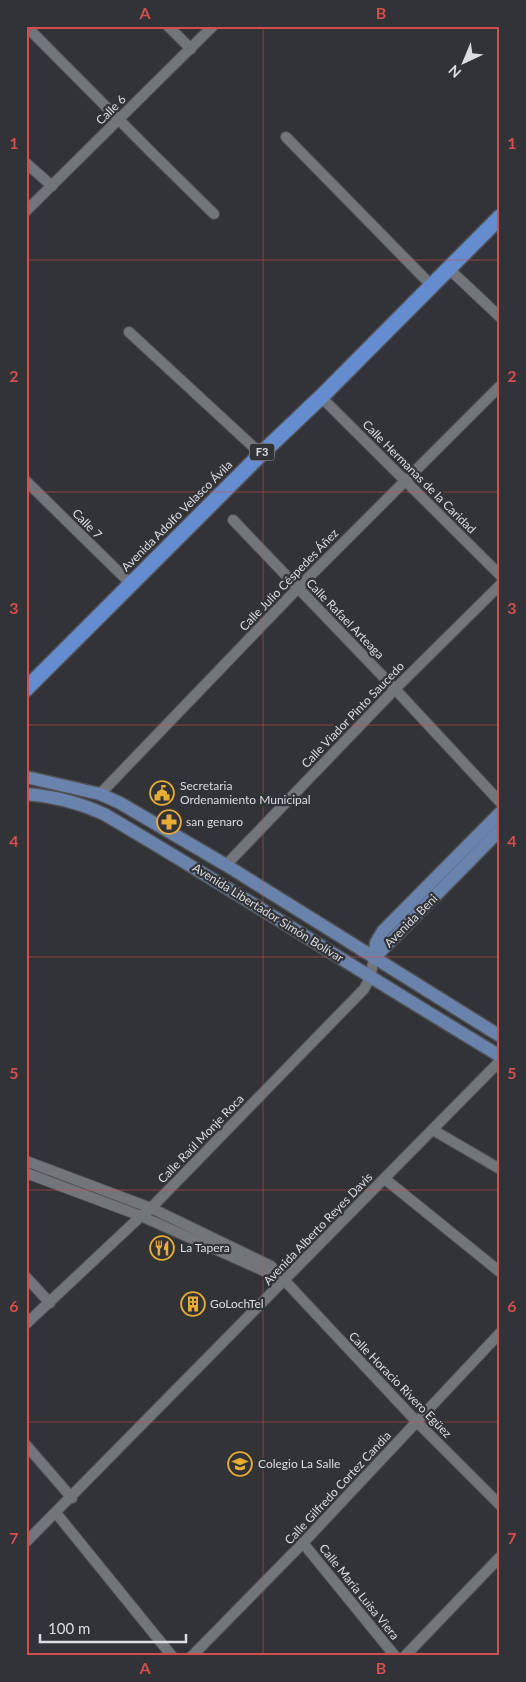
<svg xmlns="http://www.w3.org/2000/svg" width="526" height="1682" font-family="Lato,sans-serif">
<rect width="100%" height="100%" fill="#313337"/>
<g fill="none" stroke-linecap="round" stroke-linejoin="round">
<g stroke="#505155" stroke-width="12">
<g id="minor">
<path d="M 26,26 L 154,155 L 214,214"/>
<path d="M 168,26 L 191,49"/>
<path d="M 286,137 L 431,285"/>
<path d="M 26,163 L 52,186"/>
<path d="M 26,211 L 213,26"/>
<path d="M 448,268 L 500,317"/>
<path d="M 129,332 L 261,454"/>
<path d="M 321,397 L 500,575"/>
<path d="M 26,481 L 131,584"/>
<path d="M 233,520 L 395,689 L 500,802"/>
<path d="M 100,794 L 298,588 L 500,386"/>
<path d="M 226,865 L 395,689 L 500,585"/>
<path d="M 433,1130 L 500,1169"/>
<path d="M 26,1161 L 151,1208 L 271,1266 L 417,1422 L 500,1505"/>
<path d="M 26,1173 L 141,1216 L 282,1279"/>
<path d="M 385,1179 L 500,1272"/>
<path d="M 26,1277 L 50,1303"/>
<path d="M 26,1324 L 141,1216 L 151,1208 L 364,989 L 370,978 L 374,958"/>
<path d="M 26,1445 L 72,1498"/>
<path d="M 56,1513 L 172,1656"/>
<path d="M 26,1542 L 500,1061"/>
<path d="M 303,1543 L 395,1656"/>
<path d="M 192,1656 L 303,1543 L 500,1333"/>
<path d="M 405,1656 L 500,1557"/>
</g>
</g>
<g stroke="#505155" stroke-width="15">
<g id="major">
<path d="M 26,777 L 100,794 L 120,803 L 226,865 L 500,1036"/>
<path d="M 26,794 C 53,796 80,803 104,814 C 237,892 367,976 500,1056"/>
<path d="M 374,958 L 376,943 L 383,931 L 500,813"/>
<path d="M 374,958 L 500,830"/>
</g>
</g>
<g stroke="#505155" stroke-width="18">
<path id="highway" d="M 26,689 L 261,454 L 321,397 L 500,217"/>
</g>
<use href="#minor" stroke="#727579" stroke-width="10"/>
<use href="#major" stroke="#6a83ac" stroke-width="12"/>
<use href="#highway" stroke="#658cce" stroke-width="15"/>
</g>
<path fill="none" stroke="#d74c4d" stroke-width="1" stroke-opacity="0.55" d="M 263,26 L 263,1656M 26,260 L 500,260M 26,492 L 500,492M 26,725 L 500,725M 26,957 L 500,957M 26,1190 L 500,1190M 26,1422 L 500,1422"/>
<defs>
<g id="civic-ring" transform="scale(1.25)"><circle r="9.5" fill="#313337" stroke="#e7ac36" stroke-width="1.5"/><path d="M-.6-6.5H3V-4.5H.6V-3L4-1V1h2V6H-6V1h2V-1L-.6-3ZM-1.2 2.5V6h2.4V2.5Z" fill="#e7ac36"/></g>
<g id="pharmacy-ring" transform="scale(1.25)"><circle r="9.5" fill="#313337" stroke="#e7ac36" stroke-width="1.5"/><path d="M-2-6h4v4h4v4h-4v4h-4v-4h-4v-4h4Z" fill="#e7ac36"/></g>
<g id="restaurant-ring" transform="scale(1.25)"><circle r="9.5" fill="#313337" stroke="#e7ac36" stroke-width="1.5"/><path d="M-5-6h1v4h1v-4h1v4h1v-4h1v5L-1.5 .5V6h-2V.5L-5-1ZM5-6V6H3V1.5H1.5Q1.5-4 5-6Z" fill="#e7ac36"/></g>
<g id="building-ring" transform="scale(1.25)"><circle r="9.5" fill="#313337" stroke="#e7ac36" stroke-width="1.5"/><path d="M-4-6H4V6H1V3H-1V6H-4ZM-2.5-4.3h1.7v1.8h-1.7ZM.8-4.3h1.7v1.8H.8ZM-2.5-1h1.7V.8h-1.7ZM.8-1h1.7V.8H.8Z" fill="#e7ac36"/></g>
<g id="school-ring" transform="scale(1.25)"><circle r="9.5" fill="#313337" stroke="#e7ac36" stroke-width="1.5"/><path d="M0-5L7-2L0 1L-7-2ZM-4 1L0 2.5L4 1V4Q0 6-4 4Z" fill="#e7ac36"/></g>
</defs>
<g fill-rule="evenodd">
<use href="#civic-ring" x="162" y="793"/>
<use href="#pharmacy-ring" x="169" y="822"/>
<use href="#restaurant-ring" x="162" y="1248"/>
<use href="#building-ring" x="193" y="1304"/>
<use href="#school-ring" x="240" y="1464"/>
</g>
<g text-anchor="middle" stroke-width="4.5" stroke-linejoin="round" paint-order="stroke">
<rect fill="#313337" stroke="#a9aaad" stroke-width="1" x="249.5" y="443.5" width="25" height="17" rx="4"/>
<g font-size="11" font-weight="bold" fill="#dcdde0">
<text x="262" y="456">F3</text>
</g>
<g font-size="12" fill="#dcdde0" stroke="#313337">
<text transform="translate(111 110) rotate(-45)" y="4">Calle 6</text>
<text transform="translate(419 477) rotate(45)" y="4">Calle Hermanas de la Caridad</text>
<text transform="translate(177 516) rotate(-45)" y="4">Avenida Adolfo Velasco Ávila</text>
<text transform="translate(87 524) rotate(45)" y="4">Calle 7</text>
<text transform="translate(289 580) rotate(-46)" y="4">Calle Julio Céspedes Áñez</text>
<text transform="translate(345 619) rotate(46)" y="4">Calle Rafael Arteaga</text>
<text transform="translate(353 715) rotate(-46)" y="4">Calle Viador Pinto Saucedo</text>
<text transform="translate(268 913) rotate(32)" y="4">Avenida Libertador Simón Bolívar</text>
<text transform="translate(411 921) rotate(-45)" y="4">Avenida Beni</text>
<text transform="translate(201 1139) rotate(-46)" y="4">Calle Raúl Monje Roca</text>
<text transform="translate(318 1229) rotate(-46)" y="4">Avenida Alberto Reyes Davis</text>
<text transform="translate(400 1385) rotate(46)" y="4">Calle Horacio Rivero Egüez</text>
<text transform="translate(338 1488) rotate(-47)" y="4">Calle Gilfredo Cortez Candia</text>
<text transform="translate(359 1592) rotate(51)" y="4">Calle María Luisa Viera</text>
</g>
<g font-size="12" fill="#dcdde0" stroke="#313337" text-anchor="start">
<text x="180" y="790">Secretaria<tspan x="180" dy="14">Ordenamiento Municipal</tspan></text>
<text x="186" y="826">san genaro</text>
<text x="180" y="1252">La Tapera</text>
<text x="210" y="1308">GoLochTel</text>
<text x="258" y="1468">Colegio La Salle</text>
</g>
</g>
<rect width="526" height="1682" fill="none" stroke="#313337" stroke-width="55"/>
<g transform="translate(464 62) rotate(224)" stroke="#313337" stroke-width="4" paint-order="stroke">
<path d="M0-4L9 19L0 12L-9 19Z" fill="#dcdde0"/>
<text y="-8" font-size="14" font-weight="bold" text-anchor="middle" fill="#dcdde0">N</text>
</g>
<path d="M40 1634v8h146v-8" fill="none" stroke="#dcdde0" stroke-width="2.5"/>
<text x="48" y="1634" font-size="15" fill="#dcdde0" stroke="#313337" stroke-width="4" paint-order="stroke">100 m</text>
<rect x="28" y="28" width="470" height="1626" fill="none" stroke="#d74c4d" stroke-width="2"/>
<g font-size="16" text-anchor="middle" font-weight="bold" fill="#d74c4d">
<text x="145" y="19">A</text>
<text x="381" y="19">B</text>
<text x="14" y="149">1</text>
<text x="512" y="149">1</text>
<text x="14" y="382">2</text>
<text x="512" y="382">2</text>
<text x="14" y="614">3</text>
<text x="512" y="614">3</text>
<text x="14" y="847">4</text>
<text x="512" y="847">4</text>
<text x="14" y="1079">5</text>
<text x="512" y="1079">5</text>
<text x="14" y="1312">6</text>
<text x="512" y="1312">6</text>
<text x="14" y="1544">7</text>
<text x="512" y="1544">7</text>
<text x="145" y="1674">A</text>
<text x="381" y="1674">B</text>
</g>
</svg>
